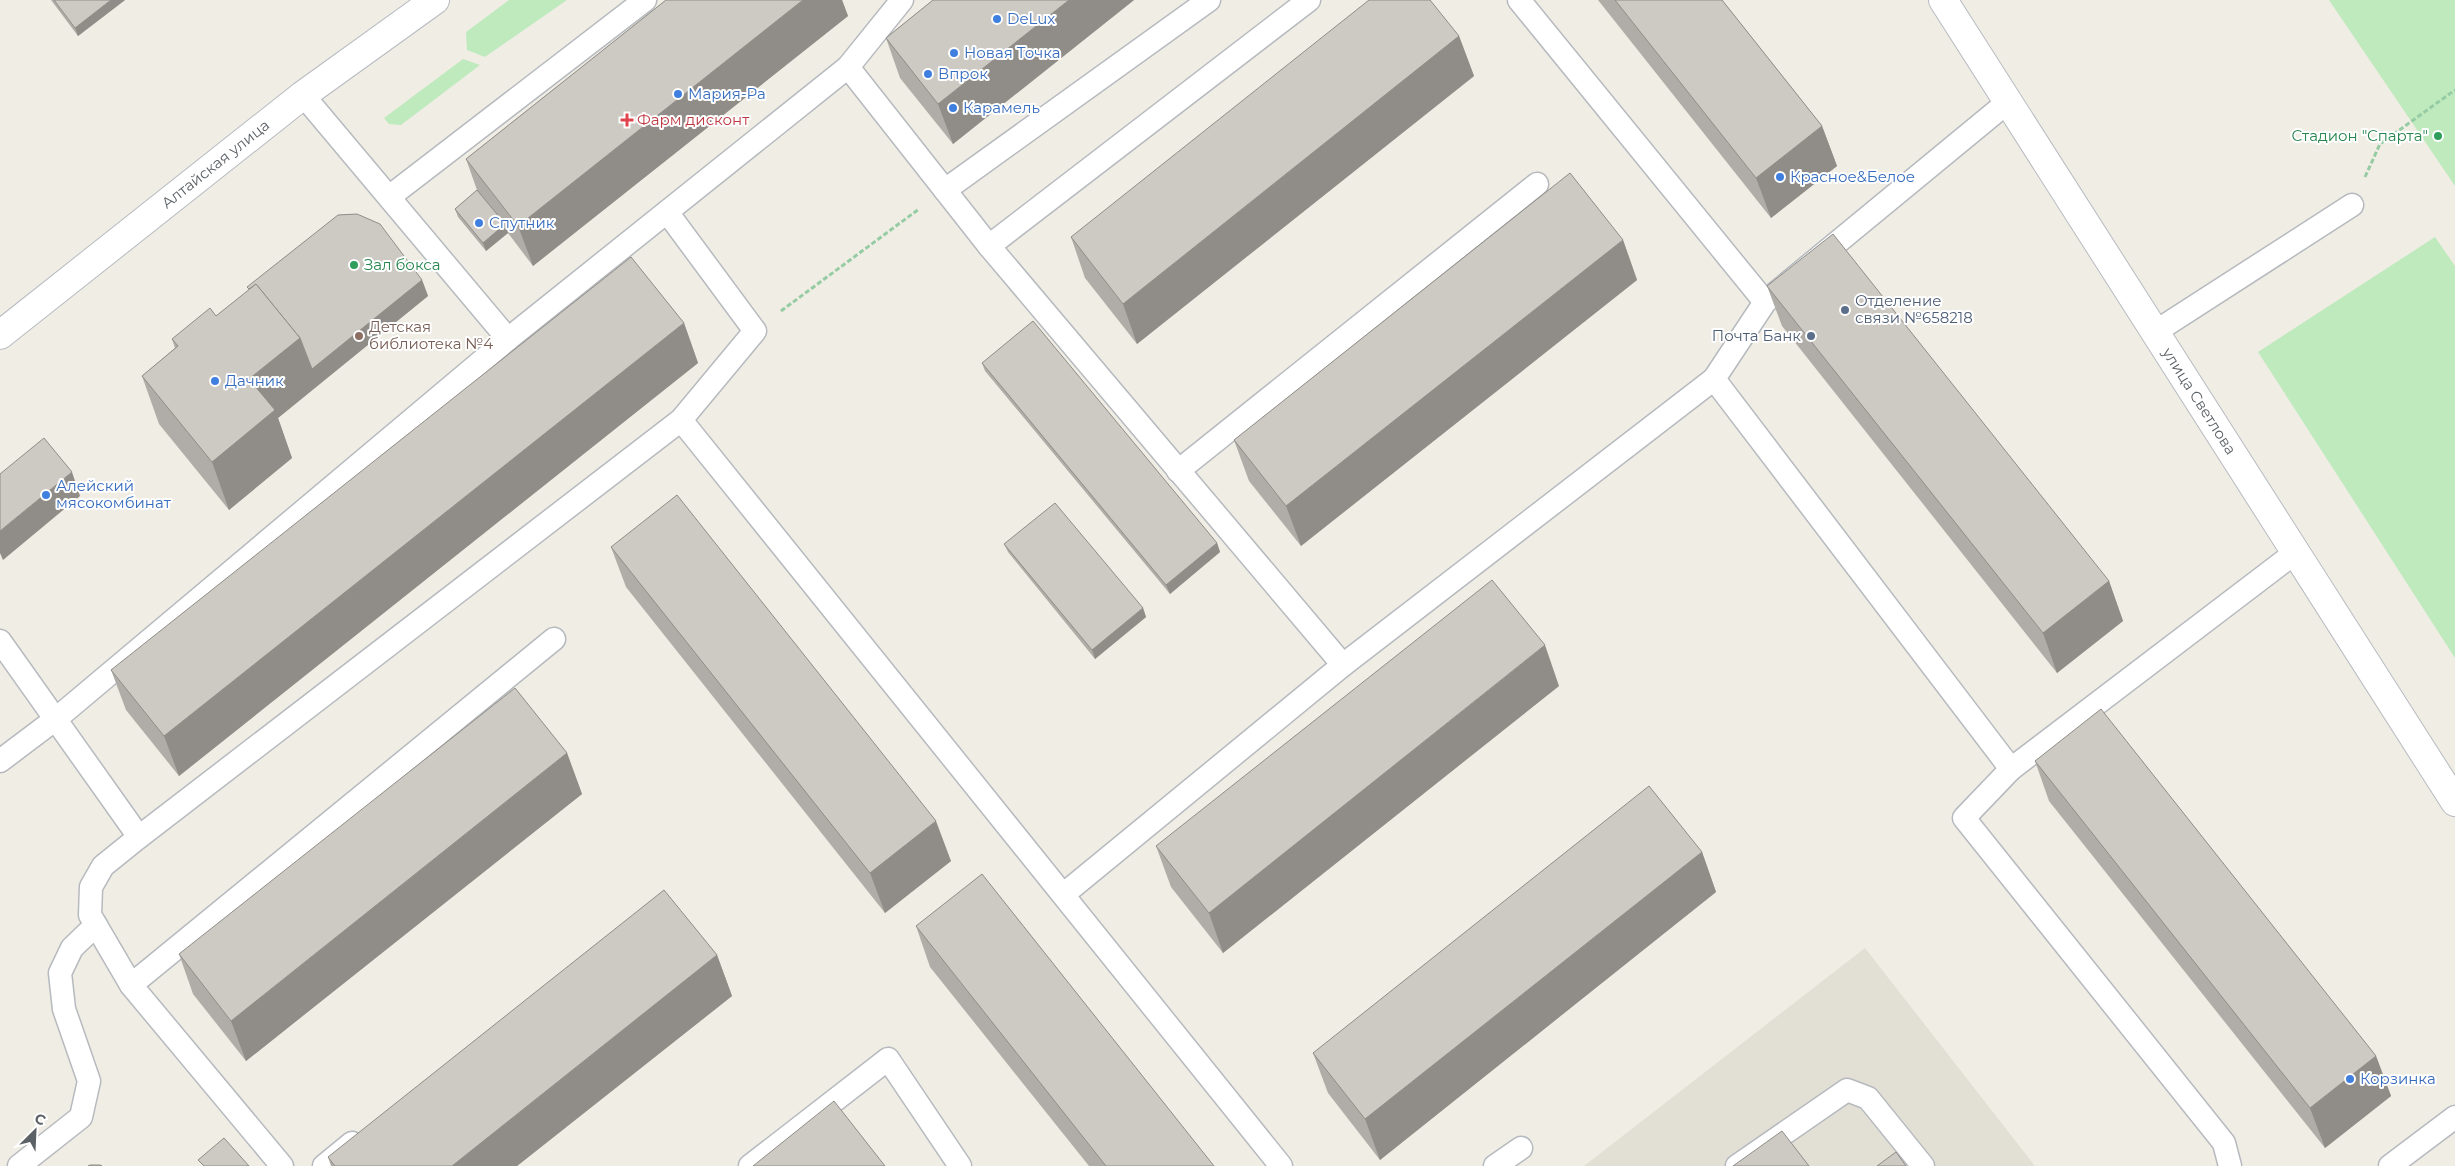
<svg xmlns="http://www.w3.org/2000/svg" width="2455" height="1166" font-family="Montserrat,sans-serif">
<rect width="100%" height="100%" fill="#f0ede4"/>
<path fill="#e2dfd4" d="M 1865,948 L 2035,1166 L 1584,1166 Z"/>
<g fill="#bfeabe">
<path d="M 509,0 L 567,0 L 485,57 L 467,50 L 466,32 Z"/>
<path d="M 2329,0 L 2455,0 L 2455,186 Z"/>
<path d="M 463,59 L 480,65 L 401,125 L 389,124 L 384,118 Z"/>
<path d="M 2435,237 L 2455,266 L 2455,658 L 2258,352 Z"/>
</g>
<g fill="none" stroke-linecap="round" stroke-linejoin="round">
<g stroke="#b6babf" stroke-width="25">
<g id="lane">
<path d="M 902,0 L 848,67 L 989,246 L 1343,665 L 1064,894"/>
<path d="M 1519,0 L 1765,302"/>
<path d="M 2009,101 L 1765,302 L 1714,379 L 2011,769"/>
<path d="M 945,190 L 1209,0"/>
<path d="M 389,197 L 645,0"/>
<path d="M 989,246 L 1309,0"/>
<path d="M 2155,332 L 2352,205"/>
<path d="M 508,339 L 848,67"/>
<path d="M 681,420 L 1281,1166"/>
<path d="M 1178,471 L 1537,184"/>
<path d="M 0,641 L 139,837 L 103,866 L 91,887 L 90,915 L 131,985 L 282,1166"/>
<path d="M 1343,665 L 1714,379"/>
<path d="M 0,761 L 57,718 L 508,339 L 303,95"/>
<path d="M 139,837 L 681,420 L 755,331 L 667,212"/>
<path d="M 131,985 L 554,639"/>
<path d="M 19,1166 L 81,1117 L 89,1081 L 64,1009 L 60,973 L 72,948 L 96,925"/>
<path d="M 324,1166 L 352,1143"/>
<path d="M 750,1166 L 888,1059 L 960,1166"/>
<path d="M 1495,1166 L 1521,1148"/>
<path d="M 1737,1166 L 1847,1090 L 1868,1098 L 1923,1166"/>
<path d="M 2230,1166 L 2224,1143 L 1964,818 L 2011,769 L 2296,552"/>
<path d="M 2390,1166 L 2455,1117"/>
</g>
</g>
<g stroke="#b7bbc1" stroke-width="30">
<g id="secondary">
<path id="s1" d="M 1943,0 L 2455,802"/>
<path id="s2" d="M 0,335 L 303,95 L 435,0"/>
</g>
</g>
<g stroke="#96cca3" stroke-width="3" stroke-dasharray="5 2.5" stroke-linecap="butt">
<path d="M 2365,177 L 2380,144 L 2455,90"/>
<path d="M 781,311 L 919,209"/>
</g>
<use href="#lane" stroke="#fff" stroke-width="22"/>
<use href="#secondary" stroke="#fff" stroke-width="28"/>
</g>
<g fill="#b0ada8">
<path d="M 51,0 L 125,0 L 78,36 Z"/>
<path d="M 666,0 L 842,0 L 848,16 L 533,266 L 508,233 L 486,251 L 458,217 L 455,209 L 477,190 L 466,159 Z"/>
<path d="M 933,0 L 1134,0 L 953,144 L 900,78 L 886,38 Z"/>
<path d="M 1598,0 L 1722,0 L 1822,126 L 1837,166 L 1771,218 Z"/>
<path d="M 1459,36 L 1474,76 L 1137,344 L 1085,278 L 1071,237 Z"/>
<path d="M 1623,240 L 1637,280 L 1301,546 L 1249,481 L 1234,440 Z"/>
<path d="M 422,280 L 428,296 L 278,418 L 292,458 L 229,510 L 159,424 L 142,376 L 175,348 L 172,339 L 216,316 L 249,290 L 247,287 Z"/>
<path d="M 1767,286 L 2109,581 L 2123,621 L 2057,673 L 1782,326 Z"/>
<path d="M 684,323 L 698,363 L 179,776 L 126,710 L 111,670 Z"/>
<path d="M 982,363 L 1217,543 L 1220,552 L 1170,594 L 985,371 Z"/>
<path d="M 1004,544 L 1143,608 L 1146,617 L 1095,659 L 1008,552 Z"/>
<path d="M 611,547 L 951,861 L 885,913 L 626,587 Z"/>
<path d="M 1559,686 L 1223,953 L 1171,887 L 1156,846 Z"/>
<path d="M 567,753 L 582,794 L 246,1061 L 193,994 L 179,954 Z"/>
<path d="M 2035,761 L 2376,1056 L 2391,1096 L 2325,1148 L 2049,801 Z"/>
<path d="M 1702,852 L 1716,892 L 1380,1160 L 1328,1093 L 1313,1053 Z"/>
<path d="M 916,926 L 1214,1166 L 1089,1166 L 930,967 Z"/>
<path d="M 717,955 L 732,996 L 517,1166 L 331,1166 L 328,1157 Z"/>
</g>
<g fill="#908d88">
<path d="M 111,0 L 125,0 L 78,36 L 75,28 Z"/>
<path d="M 803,0 L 842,0 L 848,16 L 533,266 L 518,226 Z"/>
<path d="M 1069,0 L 1134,0 L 953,144 L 938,104 Z"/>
<path d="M 1459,36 L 1474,76 L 1137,344 L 1123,304 Z"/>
<path d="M 1822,126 L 1837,166 L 1771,218 L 1756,178 Z"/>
<path d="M 505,224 L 508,233 L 486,251 L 483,243 Z"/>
<path d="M 1623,240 L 1637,280 L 1301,546 L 1286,506 Z"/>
<path d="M 422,280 L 428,296 L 278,418 L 292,458 L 229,510 L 212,462 L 249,379 L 300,338 Z"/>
<path d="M 684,323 L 698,363 L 179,776 L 164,736 Z"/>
<path d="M 72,472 L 80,496 L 3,560 L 0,553 L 0,531 Z"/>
<path d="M 1217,543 L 1220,552 L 1170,594 L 1166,585 Z"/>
<path d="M 2109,581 L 2123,621 L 2057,673 L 2043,633 Z"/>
<path d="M 1143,608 L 1146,617 L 1095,659 L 1092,650 Z"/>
<path d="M 1545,645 L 1559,686 L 1223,953 L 1209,913 Z"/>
<path d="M 567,753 L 582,794 L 246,1061 L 231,1021 Z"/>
<path d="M 936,821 L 951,861 L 885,913 L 870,873 Z"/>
<path d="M 1702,852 L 1716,892 L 1380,1160 L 1365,1119 Z"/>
<path d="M 717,955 L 732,996 L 517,1166 L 452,1166 Z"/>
<path d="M 2376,1056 L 2391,1096 L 2325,1148 L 2310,1108 Z"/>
</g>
<g fill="#cdc9c3" stroke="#908d88">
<path d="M 54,0 L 111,0 L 75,28 Z"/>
<path d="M 666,0 L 803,0 L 518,226 L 466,159 Z"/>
<path d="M 933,0 L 1069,0 L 938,104 L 886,38 Z"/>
<path d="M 1369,0 L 1430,0 L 1459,36 L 1123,304 L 1071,237 Z"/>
<path d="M 1615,0 L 1722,0 L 1822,126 L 1756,178 Z"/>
<path d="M 1570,173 L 1623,240 L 1286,506 L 1234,440 Z"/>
<path d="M 477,190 L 505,224 L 483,243 L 455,209 Z"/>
<path d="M 357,214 L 380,224 L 422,280 L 312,369 L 300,338 L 256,284 L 249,289 L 247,287 L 338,215 Z"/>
<path d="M 1833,234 L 2109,581 L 2043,633 L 1767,286 Z"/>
<path d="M 631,257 L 684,323 L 164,736 L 111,670 Z"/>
<path d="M 256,284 L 300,338 L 249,379 L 275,410 L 212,462 L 142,376 L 178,346 L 172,339 L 210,308 L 216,316 Z"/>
<path d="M 1033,321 L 1217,543 L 1166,585 L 982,363 Z"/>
<path d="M 44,438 L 72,472 L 0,531 L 0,474 Z"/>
<path d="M 677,495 L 936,821 L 870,873 L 611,547 Z"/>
<path d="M 1055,503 L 1143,608 L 1092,650 L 1004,544 Z"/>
<path d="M 1492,580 L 1545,645 L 1209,913 L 1156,846 Z"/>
<path d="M 515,688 L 567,753 L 231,1021 L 179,954 Z"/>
<path d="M 2101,709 L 2376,1056 L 2310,1108 L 2035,761 Z"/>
<path d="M 1649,786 L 1702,852 L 1365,1119 L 1313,1053 Z"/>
<path d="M 982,874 L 1214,1166 L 1106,1166 L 916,926 Z"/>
<path d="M 664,890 L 717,955 L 452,1166 L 335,1166 L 328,1157 Z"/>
<path d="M 834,1101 L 885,1166 L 753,1166 Z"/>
<path d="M 1782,1131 L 1809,1166 L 1733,1166 Z"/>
<path d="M 224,1138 L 249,1166 L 204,1166 L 198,1160 Z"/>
<path d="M 1896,1152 L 1906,1166 L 1877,1166 Z"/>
<path d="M 90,1165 L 100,1165 L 102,1166 L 88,1166 Z"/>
</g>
<g fill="#3f7fe0" stroke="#fff" stroke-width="2">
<circle cx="997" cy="19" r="5"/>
<circle cx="954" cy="53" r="5"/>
<circle cx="928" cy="74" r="5"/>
<circle cx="678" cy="94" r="5"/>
<circle cx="953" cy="108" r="5"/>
<circle cx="1780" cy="177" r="5"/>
<circle cx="479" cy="223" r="5"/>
<circle cx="215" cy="381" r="5"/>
<circle cx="46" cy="495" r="5"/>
<circle cx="2350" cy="1079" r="5"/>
</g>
<path fill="#e0444e" stroke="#fff" stroke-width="2" d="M624.5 112.5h5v5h5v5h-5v5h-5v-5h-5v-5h5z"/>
<g fill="#2e9e5b" stroke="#fff" stroke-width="2">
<circle cx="2438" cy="136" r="5"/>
<circle cx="354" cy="265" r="5"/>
</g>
<g fill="#5c6f8a" stroke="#fff" stroke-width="2">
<circle cx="1845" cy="310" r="5"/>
<circle cx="1811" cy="336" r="5"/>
</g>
<circle fill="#8d6e63" stroke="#fff" stroke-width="2" cx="359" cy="336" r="5"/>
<g text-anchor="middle" stroke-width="4" stroke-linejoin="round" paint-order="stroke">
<g font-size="15" fill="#366cbe" stroke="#fff" text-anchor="start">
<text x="1007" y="24">DeLux</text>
<text x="964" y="58">Новая Точка</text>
<text x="938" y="79">Впрок</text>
<text x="688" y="99">Мария-Ра</text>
<text x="963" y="113">Карамель</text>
<text x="1790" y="182">Красное&amp;Белое</text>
<text x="489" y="228">Спутник</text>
<text x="225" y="386">Дачник</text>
<text x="56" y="491">Алейский<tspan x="56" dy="17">мясокомбинат</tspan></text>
<text x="2360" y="1084">Корзинка</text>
</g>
<g font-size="15" fill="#be3a42" stroke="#fff" text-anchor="start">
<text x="637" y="125">Фарм дисконт</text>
</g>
<g font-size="15" fill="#27864d" stroke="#fff" text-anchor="end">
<text x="2428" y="141">Стадион "Спарта"</text>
<text x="364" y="270" text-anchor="start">Зал бокса</text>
</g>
<g font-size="15" fill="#5c6166" stroke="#fff">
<text dy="5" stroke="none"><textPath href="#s2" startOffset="275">Алтайская улица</textPath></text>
<text dy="5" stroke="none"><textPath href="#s1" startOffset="476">улица Светлова</textPath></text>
</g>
<g font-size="15" fill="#4e5e75" stroke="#fff" text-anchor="start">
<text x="1855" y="306">Отделение<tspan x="1855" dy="17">связи №658218</tspan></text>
<text x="1801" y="341" text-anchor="end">Почта Банк</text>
</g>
<g font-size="15" fill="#785e54" stroke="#fff" text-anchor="start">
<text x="369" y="332">Детская<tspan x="369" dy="17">библиотека №4</tspan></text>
</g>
</g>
<g transform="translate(35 1131) rotate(24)" stroke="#ffffff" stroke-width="4" paint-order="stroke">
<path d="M0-4L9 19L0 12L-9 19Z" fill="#5c6166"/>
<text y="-8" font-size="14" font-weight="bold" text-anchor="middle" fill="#5c6166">С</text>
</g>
</svg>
